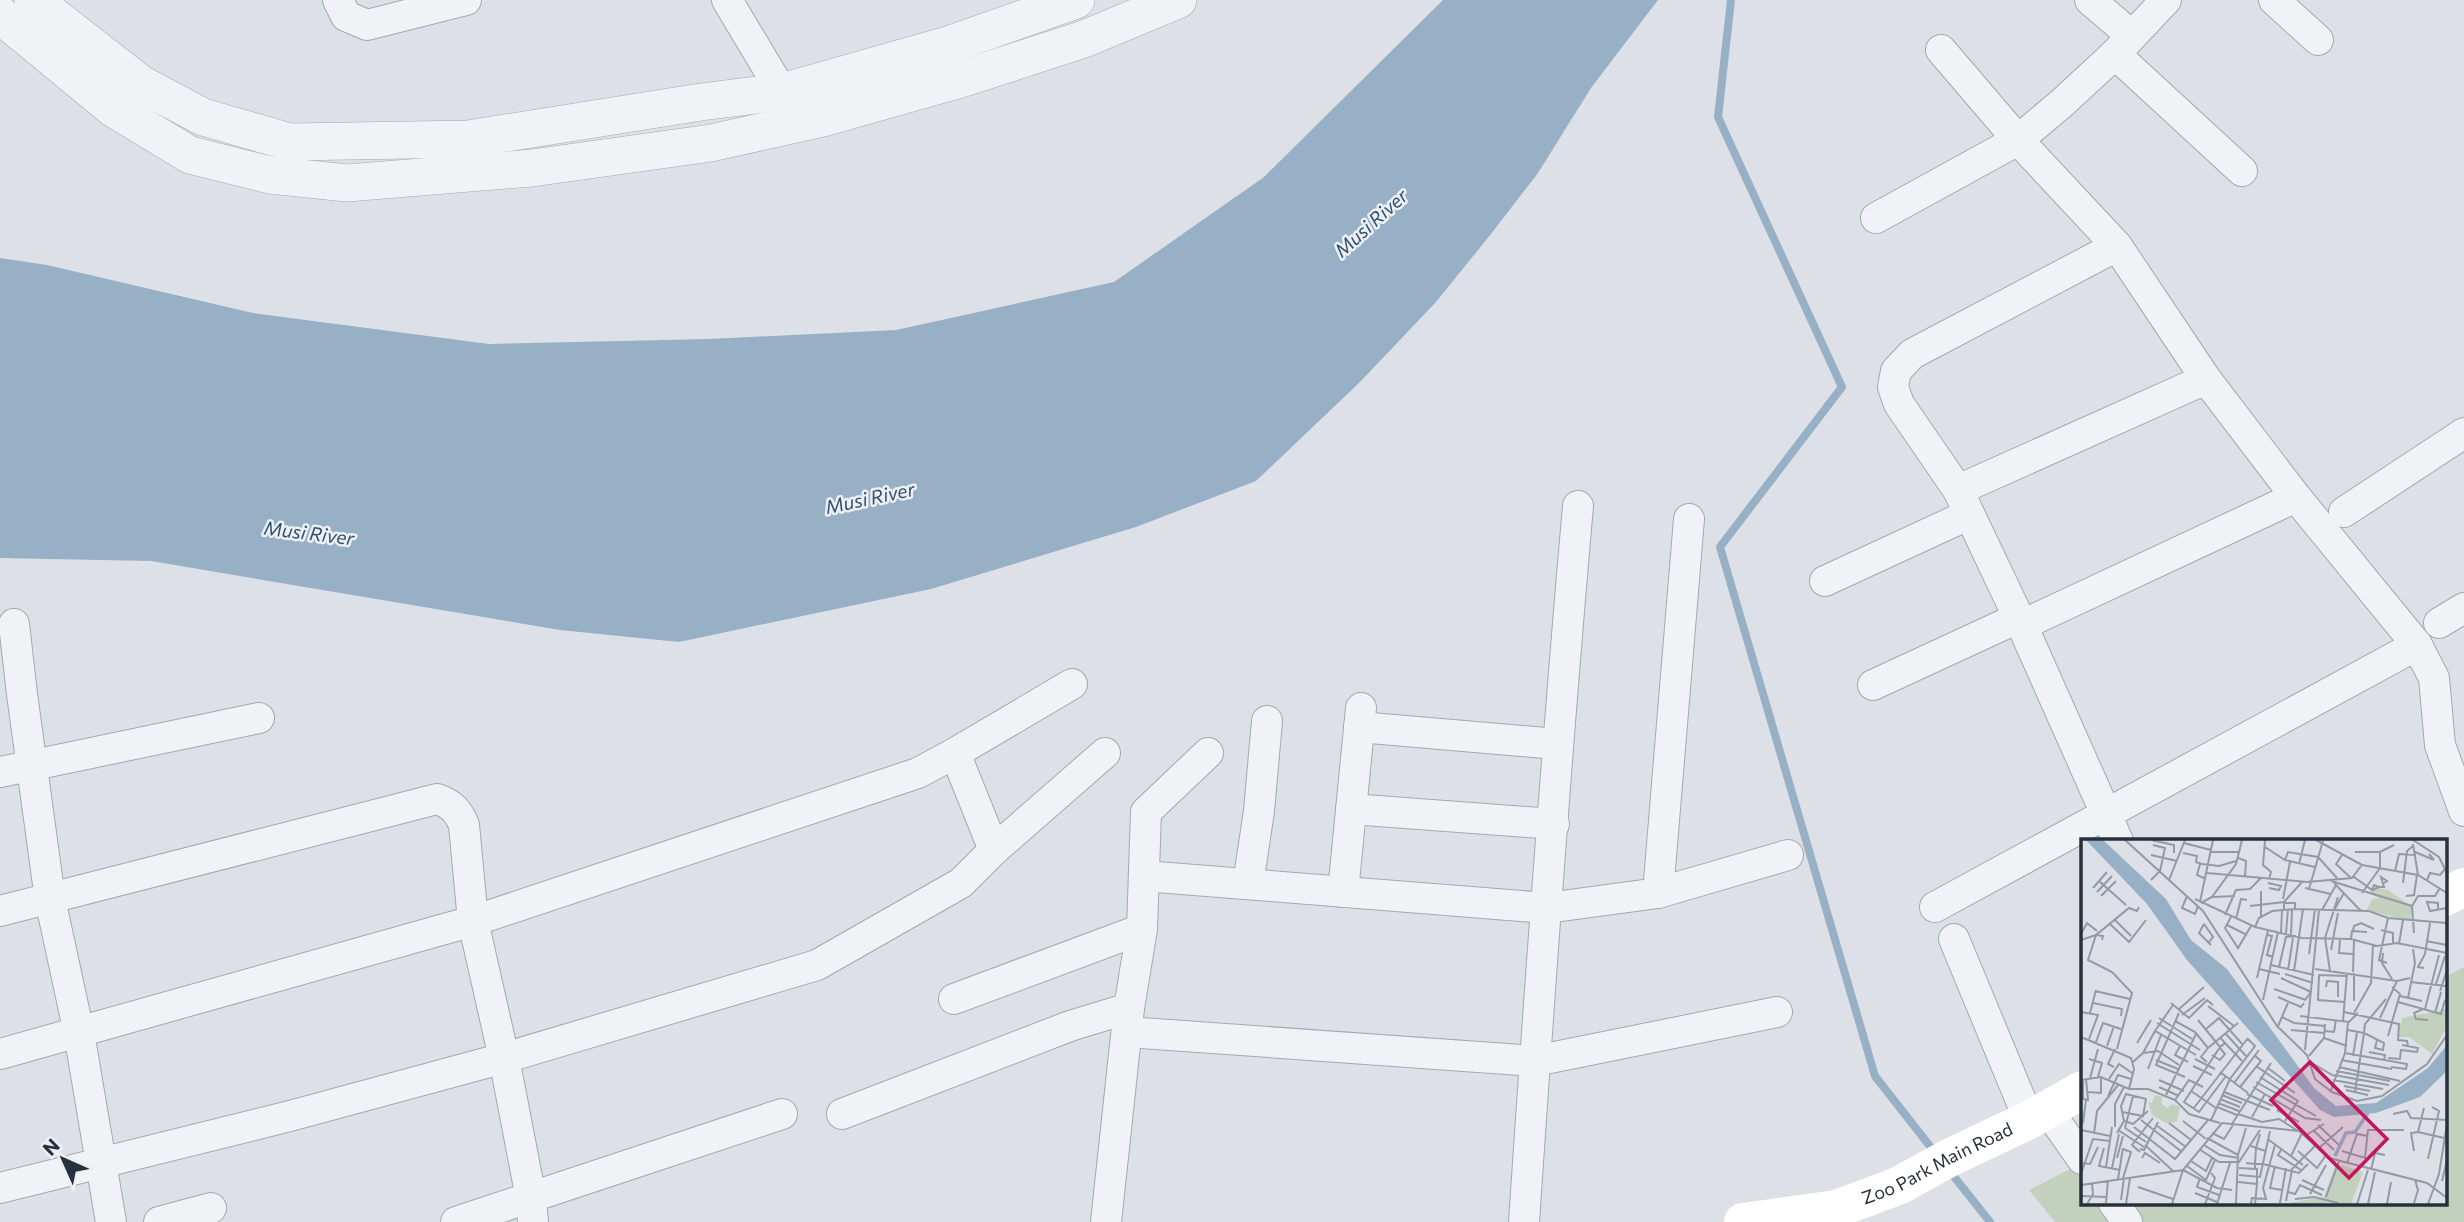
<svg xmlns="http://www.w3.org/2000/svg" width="2464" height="1222" font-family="Commissioner,sans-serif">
<rect width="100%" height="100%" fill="#dde1e7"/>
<path fill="#c3d0be" d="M 2464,967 L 2464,1222 L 2055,1222 L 2029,1190 L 2082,1163 L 2082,1203 L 2445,1203 L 2445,977 Z"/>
<path fill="#98b0c6" d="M 1443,0 L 1658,0 L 1591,88 L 1538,173 L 1491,234 L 1436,302 L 1360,382 L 1256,481 L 1136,527 L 931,589 L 679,642 L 560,630 L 151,561 L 0,558 L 0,258 L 47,265 L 253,313 L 489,344 L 709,339 L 896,330 L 1114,282 L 1264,177 Z"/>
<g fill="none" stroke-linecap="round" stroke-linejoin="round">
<g stroke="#98b0c6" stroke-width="8">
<path d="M 1731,0 L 1718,117 L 1842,387 L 1720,547 L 1875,1076 L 1936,1154"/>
<path d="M 1948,1169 L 1990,1222"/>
</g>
<g stroke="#a3a8b1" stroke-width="32">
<g id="minor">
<path d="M 338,0 L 346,16 L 367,25 L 466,0"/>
<path d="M 727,0 L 782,92"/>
<path d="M 2090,0 L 2131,35"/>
<path d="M 2274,0 L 2318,40"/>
<path d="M 2115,54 L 2242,171"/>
<path d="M 1876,218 L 2018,140 L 1941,50"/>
<path d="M 2117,246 L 1912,354 L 1896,371 L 1893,387 L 1899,404 L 1958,490 L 2022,625 L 2118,841"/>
<path d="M 1958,490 L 2206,379"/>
<path d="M 2344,512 L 2464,433"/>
<path d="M 1825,581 L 1968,515"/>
<path d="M 2439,623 L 2464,608"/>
<path d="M 14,624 L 22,694 L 50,899 L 79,1033 L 111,1222"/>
<path d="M 2022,625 L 2296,497"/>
<path d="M 2417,645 L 2434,678 L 2440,745 L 2464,811"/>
<path d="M 1873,685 L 2018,618"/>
<path d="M 1359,727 L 1557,744"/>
<path d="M 0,772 L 259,718"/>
<path d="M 1351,809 L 1554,824"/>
<path d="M 994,850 L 955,753 L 1072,684"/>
<path d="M 1144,876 L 1547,908 L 1658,893 L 1788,855"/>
<path d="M 1248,884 L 1259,811 L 1267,721"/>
<path d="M 1343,892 L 1361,708"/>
<path d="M 1658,893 L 1689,519"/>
<path d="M 1935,907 L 2417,645 L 2296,497 L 2206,379 L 2117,246 L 2018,140 L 2062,103 L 2115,54 L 2166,0"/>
<path d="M 0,911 L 437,799 C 452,804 458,811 464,825 L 473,921 L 504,1058 L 531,1198 L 533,1222"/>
<path d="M 1954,939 L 2029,1120"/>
<path d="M 954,999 L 1142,929"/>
<path d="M 1127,1032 L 1535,1061 L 1777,1012"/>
<path d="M 0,1054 L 473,921 L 918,773 L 955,753"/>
<path d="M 2047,1109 L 2082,1159"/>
<path d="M 842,1114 L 1070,1026 L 1129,1008"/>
<path d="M 0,1188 L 290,1116 L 504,1058 L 817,965 L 961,883 L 994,850 L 1105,753"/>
<path d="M 2114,1203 L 2127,1222"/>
<path d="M 159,1222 L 211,1208"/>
<path d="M 456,1222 L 782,1114"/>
<path d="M 1106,1222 L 1129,1008 L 1142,929 L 1146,812 L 1208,753"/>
<path d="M 1524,1222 C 1540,983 1557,744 1578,506"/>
</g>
</g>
<g stroke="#a3a8b1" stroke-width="38">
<g id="tertiary">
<path d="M 33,0 L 141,84 L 203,117 L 290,142 L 468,139 L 701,102 L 782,92 L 951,44 L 1076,0"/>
<path d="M 0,15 L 114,109 L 190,155 L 270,175 L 347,183 L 532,168 L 711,143 L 823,118 L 961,79 L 1084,39 L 1178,0"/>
</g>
</g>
<use href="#minor" stroke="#f0f2f5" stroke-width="30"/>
<use href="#tertiary" stroke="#f0f2f5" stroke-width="37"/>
<g stroke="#fff" stroke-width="38">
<path d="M 2445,897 L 2464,887"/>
<path id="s1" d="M 1743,1222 L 1836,1209 L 1898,1186 L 1949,1158 L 2029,1120 L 2082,1090"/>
</g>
</g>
<g text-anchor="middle" stroke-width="5" stroke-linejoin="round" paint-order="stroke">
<g font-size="18" fill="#27303d" stroke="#ecf0f4">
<text dy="6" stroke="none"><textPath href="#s1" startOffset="205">Zoo Park Main Road</textPath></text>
</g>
<g font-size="19" font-style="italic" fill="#324f70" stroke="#ecf0f4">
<text transform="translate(1371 223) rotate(-42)" y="7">Musi River</text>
<text transform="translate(870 498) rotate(-12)" y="7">Musi River</text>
<text transform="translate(309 533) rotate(7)" y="7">Musi River</text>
</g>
</g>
<g transform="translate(2081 839)">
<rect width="366" height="366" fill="#dde1e7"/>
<path d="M 291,48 L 307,51 L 330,67 L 330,82 L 286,71 L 291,60 L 298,59 L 289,55 ZM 366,170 L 365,189 L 351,215 L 328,198 L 317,198 L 321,179 ZM 74,256 L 82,258 L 80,264 L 86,269 L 91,265 L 99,268 L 96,283 L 85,284 L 71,276 L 67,262 L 71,264 ZM 255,324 L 282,333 L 270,365 L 200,365 L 243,358 Z" fill="#c3d0be"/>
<path d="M 5,1 L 22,1 L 85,60 L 110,101 L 146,130 L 233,249 L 255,267 L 295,264 L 347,229 L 366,206 L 366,232 L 339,258 L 295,274 L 253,278 L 239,271 L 106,121 L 66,65 Z" fill="#98b0c6"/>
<path fill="none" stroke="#98b0c6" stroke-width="3.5" d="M 254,317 L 265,294 L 274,293 L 287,274"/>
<path fill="none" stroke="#949aa3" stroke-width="2" d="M 44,1 L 122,72 L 196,187 L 226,216 L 234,240 L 251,253 L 276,262 L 301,257 L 346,225 L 366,196M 70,1 L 93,6 L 93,14M 184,1 L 182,26 L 190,33 L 188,40M 235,1 L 281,26 L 337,36 L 366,54M 332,1 L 358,18 L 366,34M 103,4 L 130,11M 332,5 L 337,36M 184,8 L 204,21 L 234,28M 130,13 L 158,13M 274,13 L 299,13 L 313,6M 334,13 L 353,21 L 348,15M 102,14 L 116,17 L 115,23 L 121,25 L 138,27 L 155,22M 70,16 L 96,22M 261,16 L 255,25 L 270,39M 157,19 L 165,22 L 164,38M 204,21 L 207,13 L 237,18 L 256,39M 119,25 L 116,36 L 125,40M 218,25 L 224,1M 314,32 L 318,15 L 335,16M 126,34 L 226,43 L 271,39 L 280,27M 273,38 L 291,51 L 293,46 L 298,48 L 291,51M 70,41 L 79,32 L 84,9 L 72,6M 88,41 L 104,1M 346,41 L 349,34 L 359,36 L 364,30M 18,42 L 45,66M 250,42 L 331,67 L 337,57 L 354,57 L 359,49M 187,44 L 200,47 L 198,51 L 188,49M 253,44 L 280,72M 322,44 L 326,12 L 332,7M 298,48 L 303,48 L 300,38 L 306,42 L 303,44M 12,49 L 26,33M 224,49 L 250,55M 228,50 L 242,2M 16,53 L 31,37M 281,54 L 299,29 L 299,13M 20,57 L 35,42M 106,57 L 101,69 L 114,75 L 117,67M 325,57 L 333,56 L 336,36M 132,58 L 154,57M 114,60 L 174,88 L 178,79 L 191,72 L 214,70 L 288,72 L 307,79 L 366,84M 202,60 L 209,23M 119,63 L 132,1M 120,64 L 131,58 L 155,25 L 161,1M 169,67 L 203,63 L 221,43M 331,67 L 333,94M 357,70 L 357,64 L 346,63 L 349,72 L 366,69M 203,71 L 203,64 L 214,64 L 214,70M 241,71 L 255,46M 252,73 L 263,54M 144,76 L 155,51 L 169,50 L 180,39M 150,78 L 144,89 L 157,109 L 170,87M 180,78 L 180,52M 33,80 L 50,97M 155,80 L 160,60 L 166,61M 28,84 L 48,103 L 65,81M 123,85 L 118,94 L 130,106M 123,85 L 132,98 L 128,103M 146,86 L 166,96M 174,88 L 221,99 L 270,100 L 296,107 L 316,104 L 366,114M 300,91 L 312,94 L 312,105M 272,92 L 273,87 L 280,84 L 293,90M 200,94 L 201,71M 205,94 L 207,70M 0,95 L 6,84 L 16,92M 210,95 L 211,70M 186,96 L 191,97 L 186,116 L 192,118M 259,100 L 258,114 L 272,115M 270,100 L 271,92 L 286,93M 0,101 L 15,96 L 48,69 L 56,72 L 58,68M 21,101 L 22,97 L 15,96 L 7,121 L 31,133 L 51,154 L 36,210M 345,102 L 366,106M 318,105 L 322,81M 250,111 L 257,74M 302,114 L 301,124 L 311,140M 228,115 L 234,70M 306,124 L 298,121 L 307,79M 190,126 L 233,136M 198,128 L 205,98 L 215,97M 343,129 L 337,128 L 344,115 L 349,84M 178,130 L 199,135M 234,130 L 316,142 L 329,139M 207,131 L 212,99M 213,132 L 222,70M 249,132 L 244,99 L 257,58M 272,133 L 273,101M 204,135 L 232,144M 176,139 L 187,91M 200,139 L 230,153 L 224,161M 329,143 L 366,147M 355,145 L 364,117M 245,148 L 246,142 L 257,143 L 257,158M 193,150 L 225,161M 14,152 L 49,160M 359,152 L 366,131M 319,157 L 341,162M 197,158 L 220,168 L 223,164M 327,159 L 334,124 L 332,110M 182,161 L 197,93M 273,162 L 273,134M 264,163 L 237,161 L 238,136 L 266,137M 317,163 L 360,175 L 364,161M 12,164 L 41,170 L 40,177M 90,164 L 108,179 L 126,161 L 132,166M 127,167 L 153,187M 342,170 L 333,174 L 335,180 L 347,181M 344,170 L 358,116M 97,171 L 123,148M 0,173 L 17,176 L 8,200M 263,173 L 318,185 L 317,201 L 326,202 L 327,207M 9,174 L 15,151M 98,174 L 75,226 L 104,238M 273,174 L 290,144 L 292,106M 354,174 L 360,153M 101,176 L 124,159M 219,177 L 268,183 L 277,174M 201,178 L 213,184 L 244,187M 78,179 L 111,200M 299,179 L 316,142M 117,181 L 139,208 L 144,204 L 139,198M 94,182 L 114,193 L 127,209M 262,182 L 266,134M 76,184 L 119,211M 197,187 L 207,164M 125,190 L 138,179 L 162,206M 210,191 L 243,194M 267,191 L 283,194 L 274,253M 74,192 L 92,166M 244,192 L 253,193 L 255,181M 144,194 L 165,217M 307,197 L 319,155 L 311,148M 0,198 L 50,219 L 53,230 L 48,250M 243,199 L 266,207M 296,201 L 294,209 L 302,211 L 303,204 L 283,194 L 284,185 L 305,160M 15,203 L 22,184 L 40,190M 56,204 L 70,181M 144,204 L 161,222M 26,207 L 33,187M 99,207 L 94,216 L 107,223M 139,208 L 103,263 L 118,273 L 145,237M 224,211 L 238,71M 320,211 L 336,213 L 337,209 L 321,206M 288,213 L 304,216 L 303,222M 62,214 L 74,192 L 115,216M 264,214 L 326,225 L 325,230 L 310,228M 131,216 L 139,221 L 144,215 L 139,209M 228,217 L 243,199 L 244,185M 272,217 L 276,193M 307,219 L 319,220 L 320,210M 8,220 L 21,224 L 17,238M 114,220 L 134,230M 75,221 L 97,230M 260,221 L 311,230M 52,223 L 62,214 L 77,212 L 98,226M 126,223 L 120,218 L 127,209 L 157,184M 229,223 L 253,237M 112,227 L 131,236M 175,227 L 214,254M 33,228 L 27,225 L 34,210M 258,228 L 319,242M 187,229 L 204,242M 67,230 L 80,196M 255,232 L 309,242M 139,233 L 167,254M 253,236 L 308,246M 179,238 L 217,262 L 204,282M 9,239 L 17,210M 28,240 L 38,225 L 51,234M 0,241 L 20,238 L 48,250 L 67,250 L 94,261 L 108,275 L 139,284M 2,241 L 2,260 L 7,261 L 5,240M 78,241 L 103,252M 252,241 L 302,250M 175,243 L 235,277M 153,244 L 178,211M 263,247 L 289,252M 78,248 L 98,257M 159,248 L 180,222 L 173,216M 172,248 L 224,279 L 240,281M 250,251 L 264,214 L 267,183M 265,251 L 287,256M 110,252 L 135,269M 7,253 L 20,254 L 20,238M 143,253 L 189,271M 166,255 L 192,267M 85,256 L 115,195M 141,256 L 161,264M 27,257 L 37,236 L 50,240M 139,260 L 159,268M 94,261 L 108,241 L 122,248M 137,264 L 158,272M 136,268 L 156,276M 112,270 L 167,199M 196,271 L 218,283M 157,275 L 181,283 L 198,280 L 217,292M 312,275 L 326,272 L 330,279 L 366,281M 171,278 L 184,255M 60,281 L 101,313M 130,281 L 149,240 L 174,207 L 167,200M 44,282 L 52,285 L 67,272M 102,282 L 125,300M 2,284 L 5,261M 88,284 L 110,301M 151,285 L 190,224M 75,286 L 105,308M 237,286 L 258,306M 34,288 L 34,265 L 43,248M 53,288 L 94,320 L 127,281M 44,289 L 52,257M 44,289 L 65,303M 0,291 L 29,297M 37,291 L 63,308M 232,291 L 253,311M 337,293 L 363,299M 36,294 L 43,282 L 40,267 L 45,255 L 65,260 L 62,277 L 41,273M 131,294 L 143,300 L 152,286M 13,295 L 16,272 L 38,245M 179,295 L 175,309 L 185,312M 224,297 L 243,285M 126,299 L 157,316M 188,301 L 222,326M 64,306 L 92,332M 123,306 L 139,316 L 158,319M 23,309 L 18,327 L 39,331M 238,309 L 262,288M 42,310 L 50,313 L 42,339M 59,310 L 63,311 L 77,283M 118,310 L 138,323 L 158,323 L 179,291M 200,311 L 197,316 L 220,331M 217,312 L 236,329 L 245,316M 261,312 L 284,319 L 287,291 L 323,291M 333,312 L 330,294 L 337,293 L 343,269M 59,313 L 51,306 L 72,279M 210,317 L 221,294M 36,319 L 42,297M 61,319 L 64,314 L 79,324M 347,320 L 358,272 L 351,268M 110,322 L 125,332 L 131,319M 0,324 L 9,325 L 17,308M 165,324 L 174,325 L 175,309 L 170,307M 266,324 L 276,295 L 287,297M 106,327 L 125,341 L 134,321M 194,327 L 189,349 L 201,351M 25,328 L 31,288M 31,329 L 38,295M 158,329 L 176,330 L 176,345M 174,330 L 174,325 L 182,325 L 218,334 L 227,325M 102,331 L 136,349 L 151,351M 210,331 L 234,307M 290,331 L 294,314 L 304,316M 0,335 L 12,300 L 29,302M 158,336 L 179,338 L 189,292M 119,339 L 116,348 L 138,356M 37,340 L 42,309M 221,341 L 243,351M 361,342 L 366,321M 157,343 L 176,345 L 174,365M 0,346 L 102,331 L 141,284 L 218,292 L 248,319 L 346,344 L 366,359M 57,348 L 92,360M 207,353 L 214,355 L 219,346 L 241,356M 114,354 L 136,363M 229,355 L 245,326M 0,357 L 26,358M 245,358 L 258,322M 214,360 L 233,358 L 257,364M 40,361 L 43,339M 205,362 L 211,331M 25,364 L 27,341M 199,364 L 205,329M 333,364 L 337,351 L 334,341M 6,365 L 12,355 L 11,344M 45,365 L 49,339M 91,365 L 102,331M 124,365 L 134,339 L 130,334M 136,365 L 149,324M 155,365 L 157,316 L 165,289M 170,365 L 171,359 L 185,360 L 182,349 L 194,306M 276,365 L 287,331M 287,365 L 294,333M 306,365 L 310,343M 347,365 L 358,335 L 366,285"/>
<path fill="#c2185b" fill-opacity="0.15" stroke="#c2185b" stroke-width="3.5" d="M 229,223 L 306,300 L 268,339 L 190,261 Z"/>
<rect width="366" height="366" fill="none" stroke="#27303d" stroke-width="3.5"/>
</g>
<g transform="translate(63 1159) rotate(315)" stroke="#ecf0f4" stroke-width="5" paint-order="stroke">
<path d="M0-5L12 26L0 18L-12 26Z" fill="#27303d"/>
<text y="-10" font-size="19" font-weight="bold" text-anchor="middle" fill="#27303d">N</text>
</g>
</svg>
